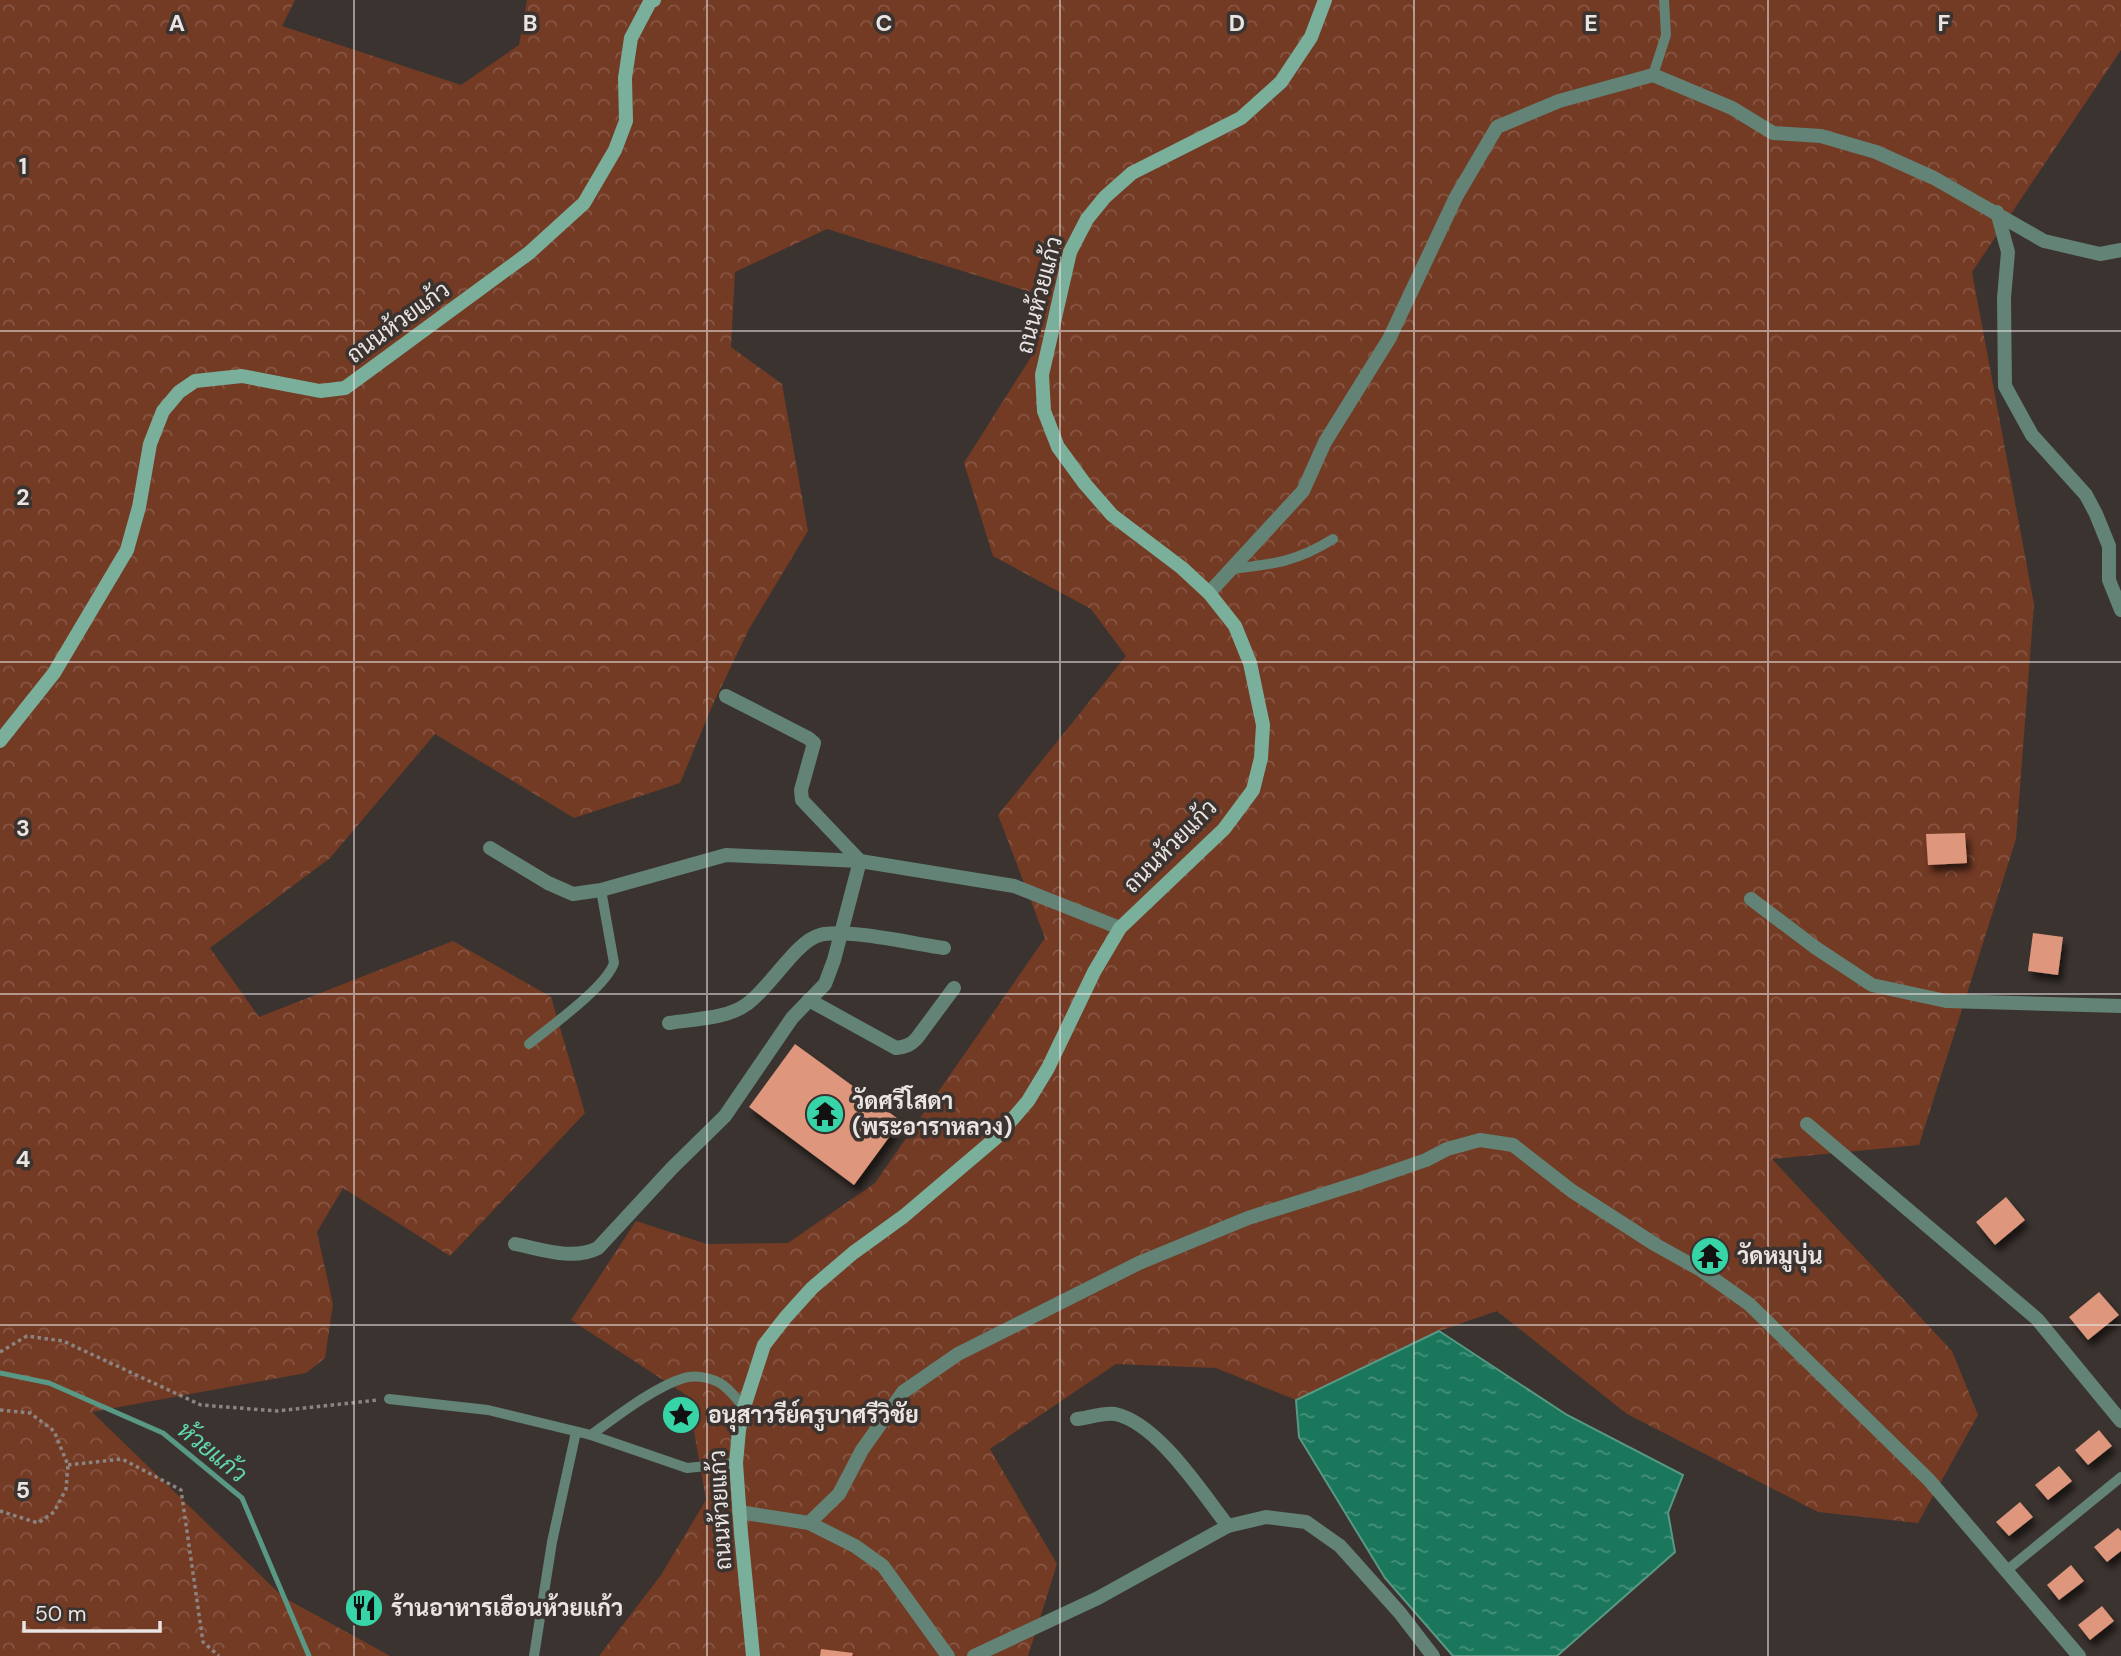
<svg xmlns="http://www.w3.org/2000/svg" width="2121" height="1656" font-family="'DM Sans',Sarabun,sans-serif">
<defs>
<pattern id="forest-crowns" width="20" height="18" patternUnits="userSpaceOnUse" patternTransform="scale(1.75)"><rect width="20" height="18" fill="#733a24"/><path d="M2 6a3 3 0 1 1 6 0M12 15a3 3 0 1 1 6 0" fill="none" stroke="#875644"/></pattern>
<pattern id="water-ripples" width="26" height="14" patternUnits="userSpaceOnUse" patternTransform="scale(1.75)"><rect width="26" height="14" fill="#1a775c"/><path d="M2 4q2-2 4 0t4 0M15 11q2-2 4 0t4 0" fill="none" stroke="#47917b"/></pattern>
<filter id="shadow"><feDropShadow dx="4" dy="7" stdDeviation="3.5" flood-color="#0009"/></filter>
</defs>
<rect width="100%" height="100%" fill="#3b332f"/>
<path fill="url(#forest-crowns)" d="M 0,0 L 295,0 L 282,26 L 461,85 L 519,45 L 527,0 L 2121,0 L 2121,50 L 1972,272 L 2034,604 L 2016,839 L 1919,1145 L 1772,1159 L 1952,1351 L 1978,1415 L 1918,1523 L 1818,1512 L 1627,1414 L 1497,1311 L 1439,1331 L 1296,1400 L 1216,1368 L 1116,1364 L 990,1449 L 1057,1564 L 1028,1656 L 599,1656 L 661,1575 L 706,1500 L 688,1396 L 571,1320 L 636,1221 L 707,1244 L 788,1243 L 875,1183 L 1045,938 L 998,815 L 1126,656 L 1091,609 L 993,556 L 964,463 L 1031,357 L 1040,295 L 827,229 L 735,272 L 731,347 L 782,384 L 808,531 L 749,629 L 713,704 L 680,783 L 574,818 L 435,734 L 330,858 L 210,948 L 259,1017 L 453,941 L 551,997 L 585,1113 L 450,1256 L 343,1188 L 317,1232 L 333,1304 L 325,1358 L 306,1373 L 92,1412 L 283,1597 L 390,1656 L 0,1656 Z"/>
<path fill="url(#water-ripples)" stroke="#589884" stroke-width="2" d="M 1439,1331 L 1567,1415 L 1683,1475 L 1668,1513 L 1675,1552 L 1557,1656 L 1453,1656 L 1385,1578 L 1299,1437 L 1296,1400 Z"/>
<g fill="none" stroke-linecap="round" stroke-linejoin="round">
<path stroke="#589884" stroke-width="5" d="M 0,1373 L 49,1383 L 163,1433 L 242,1498 L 309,1656"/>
</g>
<g fill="#de977d" filter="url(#shadow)">
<path d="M 1965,833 L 1967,863 L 1928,865 L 1926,834 Z"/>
<path d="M 2033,933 L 2063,937 L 2058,975 L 2028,971 Z"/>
<path d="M 795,1044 L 901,1121 L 854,1185 L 749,1107 Z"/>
<path d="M 2006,1197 L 2025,1220 L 1995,1245 L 1976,1222 Z"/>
<path d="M 2099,1292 L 2119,1315 L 2088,1340 L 2069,1317 Z"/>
<path d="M 2099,1430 L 2112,1446 L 2088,1465 L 2075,1450 Z"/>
<path d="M 2059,1466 L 2072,1481 L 2048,1500 L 2035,1485 Z"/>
<path d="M 2020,1502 L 2033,1517 L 2009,1536 L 1996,1522 Z"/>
<path d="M 2118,1528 L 2121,1531 L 2121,1551 L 2107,1562 L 2094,1547 Z"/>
<path d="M 2071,1565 L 2084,1581 L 2059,1600 L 2047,1585 Z"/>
<path d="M 2102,1606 L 2114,1621 L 2090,1640 L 2078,1625 Z"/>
<path d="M 821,1649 L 853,1653 L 852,1656 L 820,1656 Z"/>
</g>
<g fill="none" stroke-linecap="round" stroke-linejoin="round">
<g stroke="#8b8481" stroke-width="3.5" stroke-dasharray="3.5 3.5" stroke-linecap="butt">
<path d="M 0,1352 L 27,1336 L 63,1341 L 201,1405 L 277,1411 L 378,1400"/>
<path d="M 0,1410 L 30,1413 L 54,1431 L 68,1465 L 66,1489 L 54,1512 L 38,1523 L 0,1511"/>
<path d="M 68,1465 L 122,1459 L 181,1490 L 203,1642 L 219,1656"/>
</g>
<g stroke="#628376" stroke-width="10">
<path d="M 1653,75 L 1666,35 L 1664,0"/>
<path d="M 1232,569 C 1274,564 1296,562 1333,539"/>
<path d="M 529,1044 C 551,1026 606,987 614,963 L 601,890"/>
<path d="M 389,1399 L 488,1410 L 591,1435 L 687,1468 L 736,1463"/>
<path d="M 591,1435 C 616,1417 654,1387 684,1378 C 694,1375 707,1377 716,1381 C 728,1386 735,1398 744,1407"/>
<path d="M 2006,1571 L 2121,1477"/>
<path d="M 534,1656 L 552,1542 L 576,1432"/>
</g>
<g stroke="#628376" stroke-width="14">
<path d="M 1997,212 L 2008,252 L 2004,298 L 2005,386 L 2032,435 L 2086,495 L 2096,514 L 2109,546 L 2109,580 L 2121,610"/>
<path d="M 1209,593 L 1303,491 L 1325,442 L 1389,339 L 1456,197 L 1497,127 L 1559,101 L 1653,75 L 1732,108 L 1773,133 L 1821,136 L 1876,152 L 1934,178 L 2044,241 L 2100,254 L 2121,250"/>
<path d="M 490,848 L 548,883 L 573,894 L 601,890 L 726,855 L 860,861 L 1014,886 L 1120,928"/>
<path d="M 1751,899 L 1816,948 L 1872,985 L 1946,1001 L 2121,1006"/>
<path d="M 809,1000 L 896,1048 C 905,1047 911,1045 917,1038 L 954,988"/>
<path d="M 669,1023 C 693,1019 727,1019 747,1004 C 771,987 796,941 820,935 C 845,928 915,944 944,948"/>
<path d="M 1807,1124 L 2037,1319 L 2121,1421"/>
<path d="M 515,1244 C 541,1249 573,1261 598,1248 L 672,1168 L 725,1116 L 792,1018 L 825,984 L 834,960 L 860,861 L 802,800 L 801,790 L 814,743 L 808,738 L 726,696"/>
<path d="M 1077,1419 C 1088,1418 1104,1412 1115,1414 C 1158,1423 1202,1493 1228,1526"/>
<path d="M 739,1512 L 809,1523 L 855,1546 L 883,1566 L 948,1656"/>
<path d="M 809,1523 L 839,1494 L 862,1450 L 903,1392 L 958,1354 L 1139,1263 L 1248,1218 L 1362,1182 L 1426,1160 L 1447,1149 L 1480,1140 L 1513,1145 L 1572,1191 L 1656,1245 L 1701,1270 L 1749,1304 L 1929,1480 L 2079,1656"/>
<path d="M 974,1656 L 1098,1598 L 1228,1526 L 1266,1517 L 1306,1522 L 1340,1546 L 1400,1613 L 1433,1656"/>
</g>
<g stroke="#7aaf9b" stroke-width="14">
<path d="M 0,741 L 54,673 L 127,550 L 139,507 L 150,444 L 163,411 L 179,392 L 195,381 L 242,376 L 320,391 L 345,388 L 529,253 L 584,203 L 615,150 L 626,121 L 625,78 L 631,38 L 650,2 L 654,0"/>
<path d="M 753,1656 L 741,1533 L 736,1463 L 739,1430 L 744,1407 L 764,1345 L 785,1318 L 812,1288 L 853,1253 L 904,1216 L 997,1137 L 1028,1101 L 1048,1068 L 1094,972 L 1120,928 L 1224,829 L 1253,790 L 1261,758 L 1263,725 L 1250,663 L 1235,626 L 1209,593 L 1182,568 L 1112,515 L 1085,484 L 1058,447 L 1044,411 L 1042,375 L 1070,252 L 1087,219 L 1105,197 L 1132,173 L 1241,118 L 1281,82 L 1311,37 L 1325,0"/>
</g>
</g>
<path fill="none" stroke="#eae5e3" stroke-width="2" stroke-opacity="0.55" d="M 354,0 L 354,1656M 707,0 L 707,1656M 1060,0 L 1060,1656M 1414,0 L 1414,1656M 1768,0 L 1768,1656M 0,331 L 2121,331M 0,662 L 2121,662M 0,994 L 2121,994M 0,1325 L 2121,1325"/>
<defs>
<g id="temple-disc" transform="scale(2.0125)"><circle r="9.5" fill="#36d4a7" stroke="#3b332f"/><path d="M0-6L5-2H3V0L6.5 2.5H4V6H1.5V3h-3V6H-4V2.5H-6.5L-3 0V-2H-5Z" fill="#111"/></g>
<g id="sight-disc" transform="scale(2.0125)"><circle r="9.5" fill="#36d4a7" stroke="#3b332f"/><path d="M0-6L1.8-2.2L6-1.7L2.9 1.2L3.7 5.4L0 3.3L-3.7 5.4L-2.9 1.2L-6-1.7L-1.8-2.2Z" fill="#111"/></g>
<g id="restaurant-disc" transform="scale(2.0125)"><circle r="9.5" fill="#36d4a7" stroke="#3b332f"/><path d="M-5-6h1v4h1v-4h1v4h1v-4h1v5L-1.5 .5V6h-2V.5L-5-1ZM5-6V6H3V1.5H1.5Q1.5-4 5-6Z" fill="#111"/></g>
</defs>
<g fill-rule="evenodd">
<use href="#temple-disc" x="825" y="1114"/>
<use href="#temple-disc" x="1710" y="1256"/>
<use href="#sight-disc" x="681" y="1415"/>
<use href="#restaurant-disc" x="364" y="1608"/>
</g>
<g text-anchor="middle" stroke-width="7" stroke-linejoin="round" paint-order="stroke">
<g font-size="23" fill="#eae5e3" stroke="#3b332f">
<text transform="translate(1039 295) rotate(-75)" y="8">ถนนห้วยแก้ว</text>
<text transform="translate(398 322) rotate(-36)" y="8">ถนนห้วยแก้ว</text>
<text transform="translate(1170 846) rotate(-45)" y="8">ถนนห้วยแก้ว</text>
<text transform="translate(720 1510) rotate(-93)" y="8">ถนนห้วยแก้ว</text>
</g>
<g font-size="23" font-weight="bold" fill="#eae5e3" stroke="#3b332f" text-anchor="start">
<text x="852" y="1109">วัดศรีโสดา<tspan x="852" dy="26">(พระอาราหลวง)</tspan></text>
<text x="1737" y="1264">วัดหมูบุ่น</text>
<text x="708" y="1423">อนุสาวรีย์ครูบาศรีวิชัย</text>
<text x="391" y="1616">ร้านอาหารเฮือนห้วยแก้ว</text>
</g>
<g font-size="24" font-style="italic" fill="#5fd8b0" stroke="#3b332f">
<text transform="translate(212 1452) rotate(39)" y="8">ห้วยแก้ว</text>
</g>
</g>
<g font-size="23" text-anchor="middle" font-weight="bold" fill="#eae5e3" stroke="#3b332f" stroke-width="7" stroke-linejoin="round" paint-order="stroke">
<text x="177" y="31">A</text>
<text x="530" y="31">B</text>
<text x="884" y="31">C</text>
<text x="1237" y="31">D</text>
<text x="1591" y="31">E</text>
<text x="1944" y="31">F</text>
<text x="23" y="174">1</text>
<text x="23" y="505">2</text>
<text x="23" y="836">3</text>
<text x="23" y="1167">4</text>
<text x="23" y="1498">5</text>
</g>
<path d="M24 1621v10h136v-10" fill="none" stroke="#eae5e3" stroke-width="3.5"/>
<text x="35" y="1621" font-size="21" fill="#eae5e3" stroke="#3b332f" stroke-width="5" paint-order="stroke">50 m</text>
</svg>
